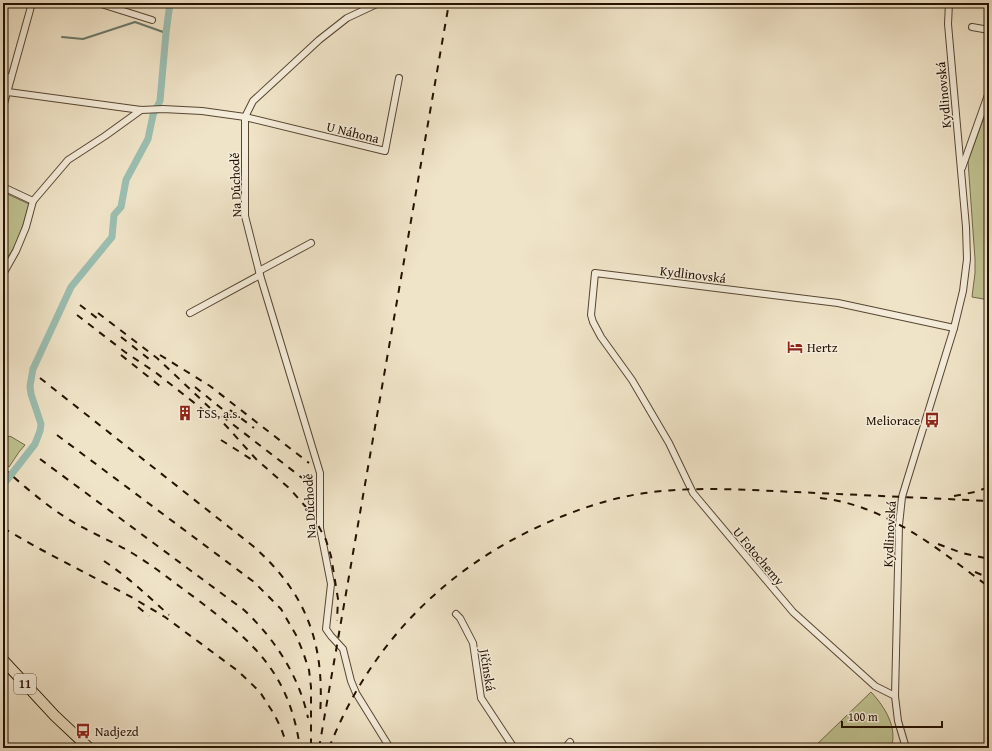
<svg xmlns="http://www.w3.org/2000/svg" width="992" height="751" font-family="'Gentium Book Plus',serif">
<rect width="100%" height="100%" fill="#f0e4c8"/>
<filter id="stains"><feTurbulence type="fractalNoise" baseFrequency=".005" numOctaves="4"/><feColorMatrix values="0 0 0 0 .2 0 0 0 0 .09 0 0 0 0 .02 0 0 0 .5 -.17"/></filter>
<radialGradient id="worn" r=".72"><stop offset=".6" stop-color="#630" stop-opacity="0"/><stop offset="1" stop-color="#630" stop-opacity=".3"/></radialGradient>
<g fill="#c0c291" stroke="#726a48">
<path d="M 989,103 L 989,300 L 972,297 L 975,273 L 975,259 L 968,161 Z"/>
<path d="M 3,192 L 29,204 C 25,219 17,250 5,259 L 3,257 Z"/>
<path d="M 3,433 L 9,437 L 10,436 L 25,445 L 19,452 L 9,467 L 3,462 Z"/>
<path d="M 871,692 C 885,707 898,728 891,748 L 813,748 Z"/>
</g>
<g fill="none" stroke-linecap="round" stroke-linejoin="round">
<path stroke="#6b796b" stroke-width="2" d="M 62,37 L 83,39 L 135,22 L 166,33"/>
<path stroke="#9bbfb2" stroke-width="7" d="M 3,485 L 35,444 L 40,431 L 41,424 L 31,394 L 30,386 L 33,369 L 71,287 L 112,237 L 114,215 L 121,207 L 126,180 L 148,139 L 153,115 L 160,101 L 166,33 L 170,3"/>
<g stroke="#574632" stroke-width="8">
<g id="street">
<path d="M 98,3 L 152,20"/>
<path d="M 379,3 L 347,18 L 319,40 L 253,101 L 245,117 L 245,216 L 260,275 L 320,473 L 320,528 L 331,584 L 326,629 L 331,636 L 343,649 L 351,681 L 356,693 L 390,748"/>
<path d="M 972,27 L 989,30"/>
<path d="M 3,76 L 11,78"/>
<path d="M 8,92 L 141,110 L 163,109 L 202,111 L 245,117 L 385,151 L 399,78"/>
<path d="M 3,107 L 32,3"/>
<path d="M 962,168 L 989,92"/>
<path d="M 3,187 L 33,201"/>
<path d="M 259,271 L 311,243"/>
<path d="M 3,274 L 16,251 L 26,227 L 33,201 L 68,160 L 105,136 L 141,110"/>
<path d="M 190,313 L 260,275"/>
<path d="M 456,614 L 460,618 L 473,643 L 481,698 L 514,748"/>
<path d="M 895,696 L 875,686 L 793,612 L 693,493 L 669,443 L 632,380 L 601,337 L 593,322 L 591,315 L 595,273 L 838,303 L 954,328"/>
<path d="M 565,748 L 570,742"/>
<path d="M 906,748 L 898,721 L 895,696 L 899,525 L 902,497 L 905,487 L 954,328 L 963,291 L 967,259 L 966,227 L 948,24 L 949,3"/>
</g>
</g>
<g stroke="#241100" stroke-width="12">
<path id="primary" d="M 3,660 L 55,716 L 89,748"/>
</g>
<use href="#street" stroke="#f5eddb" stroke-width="6"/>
<use href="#primary" stroke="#f0e4c8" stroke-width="10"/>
<g stroke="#241100" stroke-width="2" stroke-dasharray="7 7" stroke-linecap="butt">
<path d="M 80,305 L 102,322"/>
<path d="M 98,313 L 157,358 L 210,408 L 256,459 L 290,489 L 312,514 L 326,540 L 331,556 L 338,599 L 337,621"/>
<path d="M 77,315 L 125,352 L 155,372 L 211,416"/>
<path d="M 121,337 L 149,359"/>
<path d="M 121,355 L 160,386"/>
<path d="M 160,355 L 210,386 L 309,463"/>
<path d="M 40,378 L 253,546 C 307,594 325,644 320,715"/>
<path d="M 195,387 L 232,417"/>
<path d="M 230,410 L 254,428"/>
<path d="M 222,416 L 310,484"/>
<path d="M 57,435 L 254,582 L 281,609 L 296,635 L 303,652 L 309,670 L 311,687 L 311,748"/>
<path d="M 221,440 L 254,461"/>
<path d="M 40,459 L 244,610 C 275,639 299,676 308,718"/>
<path d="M 3,468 C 23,485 43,503 65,517 C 86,531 110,540 132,553 C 154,566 173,582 194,597 C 252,641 289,671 300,748"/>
<path d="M 954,496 L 975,492 L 989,487"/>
<path d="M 820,498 C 886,505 938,549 989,587"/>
<path d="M 3,528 L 40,549 L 133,598 L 165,617 L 238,671 L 260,692 L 274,714 L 281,728 L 288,748"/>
<path d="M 938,544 L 962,553 L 989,559"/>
<path d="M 104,561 C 128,577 148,596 169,615"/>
<path d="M 975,572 L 989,578"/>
<path d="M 138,607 L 149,616"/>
<path d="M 319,748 L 449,3"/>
<path d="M 329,748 C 369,646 443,570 542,525 C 575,510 610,498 645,493 C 695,486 746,490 796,492 C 860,495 925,498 989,501"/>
</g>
</g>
<defs>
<g id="hotel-bare" transform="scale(1.2)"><path d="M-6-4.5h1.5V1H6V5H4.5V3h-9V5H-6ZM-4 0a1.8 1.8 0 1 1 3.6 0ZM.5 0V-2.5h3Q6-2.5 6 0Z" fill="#8f2418" stroke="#f5eddb" stroke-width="2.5" paint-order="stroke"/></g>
<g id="building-bare" transform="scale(1.2)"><path d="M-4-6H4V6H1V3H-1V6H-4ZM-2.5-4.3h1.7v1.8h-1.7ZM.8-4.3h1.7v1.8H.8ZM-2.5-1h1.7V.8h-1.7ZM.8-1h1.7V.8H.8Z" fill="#8f2418" stroke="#f5eddb" stroke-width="2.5" paint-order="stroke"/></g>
<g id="bus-bare" transform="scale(1.2)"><path d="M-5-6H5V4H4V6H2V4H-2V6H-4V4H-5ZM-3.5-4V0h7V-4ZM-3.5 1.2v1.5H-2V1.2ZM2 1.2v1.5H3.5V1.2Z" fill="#8f2418" stroke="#f5eddb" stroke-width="2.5" paint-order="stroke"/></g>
</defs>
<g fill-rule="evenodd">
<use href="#hotel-bare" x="795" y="347"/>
<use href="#building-bare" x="185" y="413"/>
<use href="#bus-bare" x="932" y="420"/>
<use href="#bus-bare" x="83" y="731"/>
</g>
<g text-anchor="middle" stroke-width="3" stroke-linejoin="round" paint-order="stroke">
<rect fill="#f5eddb" stroke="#635342" stroke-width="1" x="14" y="674" width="22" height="20" rx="3"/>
<g font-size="12" font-weight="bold" fill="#241100">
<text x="25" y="688">11</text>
</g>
<g font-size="13" fill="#241100" stroke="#f5eddb">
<text transform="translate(943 95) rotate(-95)" y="5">Kydlinovská</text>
<text transform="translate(353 132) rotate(14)" y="5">U Náhona</text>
<text transform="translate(235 185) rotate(-92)" y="5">Na Důchodě</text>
<text transform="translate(693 274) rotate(7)" y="5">Kydlinovská</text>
<text transform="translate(309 506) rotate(-93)" y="5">Na Důchodě</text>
<text transform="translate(889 534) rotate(-87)" y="5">Kydlinovská</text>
<text transform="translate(759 556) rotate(50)" y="5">U Fotochemy</text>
<text transform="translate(488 670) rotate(81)" y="5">Jičínská</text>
</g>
<g font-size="13" fill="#241100" stroke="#f5eddb" text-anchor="start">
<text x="807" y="352">Hertz</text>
<text x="197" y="418">TSS, a.s.</text>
<text x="920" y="425" text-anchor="end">Meliorace</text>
<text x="95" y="736">Nadjezd</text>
</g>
</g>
<rect width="992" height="751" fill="none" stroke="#f0e4c8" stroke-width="16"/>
<rect x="4" y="4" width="984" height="743" fill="none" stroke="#241100" stroke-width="2"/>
<rect x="8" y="8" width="976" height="735" fill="none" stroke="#241100"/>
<path d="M842 721v6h100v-6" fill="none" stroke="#241100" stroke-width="2"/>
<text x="848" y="721" font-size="12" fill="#241100" stroke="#f5eddb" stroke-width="3" paint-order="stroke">100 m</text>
<rect width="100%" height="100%" filter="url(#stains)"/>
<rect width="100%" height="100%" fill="url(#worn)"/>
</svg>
